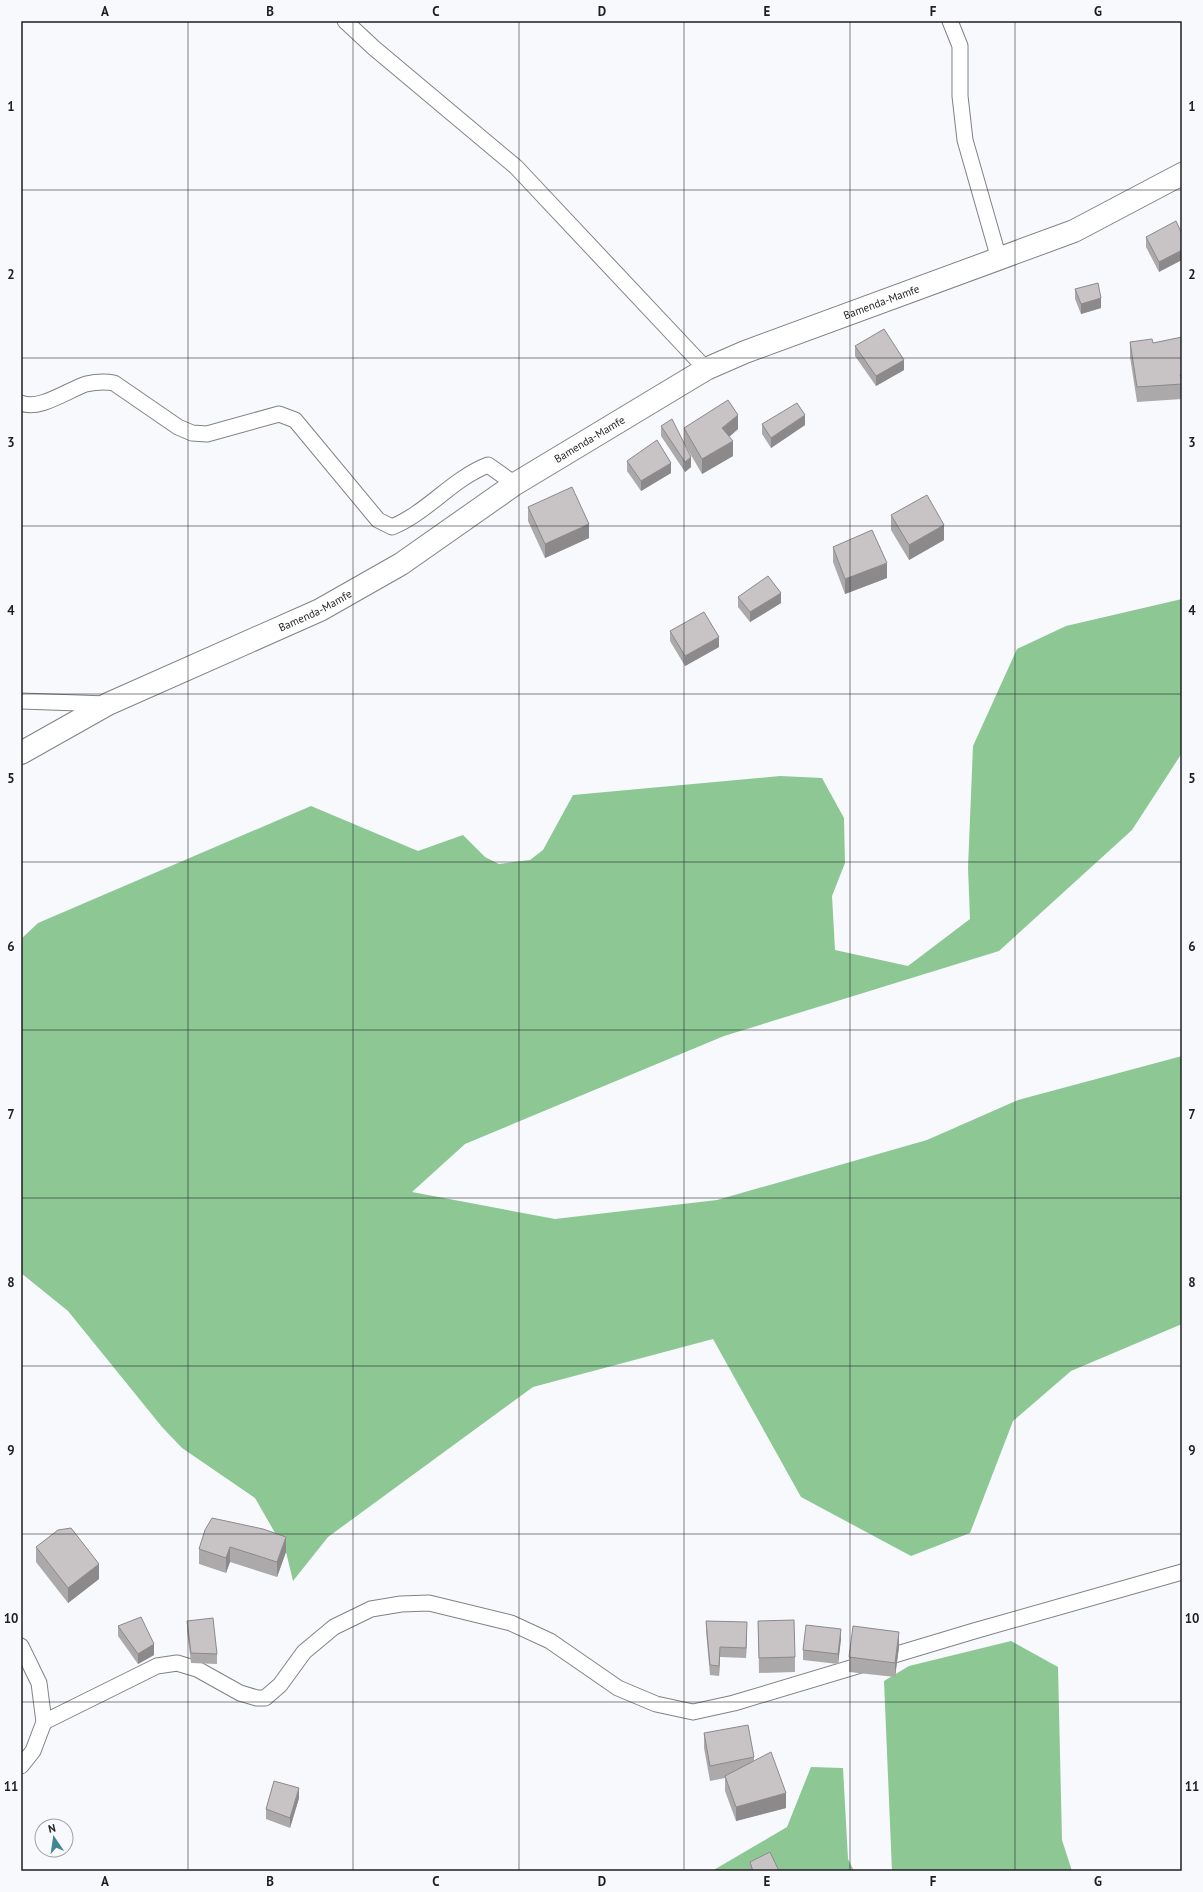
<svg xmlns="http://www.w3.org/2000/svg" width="1203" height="1892" font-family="'PT Sans',sans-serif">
<rect width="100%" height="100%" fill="#f8f9fd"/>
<g fill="#8cc794">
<path d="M 1182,599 L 1182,753 L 1132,830 L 999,951 L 724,1036 L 465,1144 L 412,1192 L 555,1219 L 717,1200 L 927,1140 L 1018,1100 L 1182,1056 L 1182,1324 L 1071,1371 L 1013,1421 L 970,1533 L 911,1556 L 801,1497 L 713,1339 L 533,1387 L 328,1537 L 293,1581 L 286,1552 L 255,1498 L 182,1448 L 162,1427 L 68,1311 L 21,1273 L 21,939 L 38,923 L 311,806 L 418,851 L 463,835 L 485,857 L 499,864 L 530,860 L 543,850 L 573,795 L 780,776 L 822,778 L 844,818 L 845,863 L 832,896 L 835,950 L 908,966 L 970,919 L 968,868 L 973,746 L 1017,649 L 1066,626 Z"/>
<path d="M 1011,1641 L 1058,1667 L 1062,1840 L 1072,1871 L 892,1871 L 884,1681 L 909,1666 Z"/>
<path d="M 811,1767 L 843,1768 L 848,1859 L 854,1871 L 712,1871 L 787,1827 Z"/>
</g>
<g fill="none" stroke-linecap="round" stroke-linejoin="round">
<g stroke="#818286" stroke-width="17">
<g id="minor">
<path d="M 345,21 L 374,48 L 516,167 L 706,369"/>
<path d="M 950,21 L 960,46 L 960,96 L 965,140 L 999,259"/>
<path d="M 21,403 C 39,411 68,390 86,384 C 95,382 104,381 114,383 L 178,427 L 192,433 L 207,434 L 279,414 L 295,420 L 378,520 L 392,527 C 428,512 452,479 488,465 L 515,484"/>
<path d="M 21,701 L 107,704"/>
<path d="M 21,1646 L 39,1683 L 44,1722 L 33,1751 L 21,1766"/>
<path d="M 44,1722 L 157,1666 L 177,1663 L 197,1669 L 240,1693 L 257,1698 L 265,1698 L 280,1685 L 304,1652 L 334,1627 L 371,1609 L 401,1604 L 429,1603 L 511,1623 L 550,1641 L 618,1688 L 656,1704 L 693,1712 L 734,1703 L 974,1631 L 1182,1572"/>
</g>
</g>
<g stroke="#818286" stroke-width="24">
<g id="trunk">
<path id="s1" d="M 21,753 L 108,704 L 320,610 L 401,564 L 515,484 L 706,369 L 745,352 L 1074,231 L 1182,174"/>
</g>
</g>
<use href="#minor" stroke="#fff" stroke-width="15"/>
<use href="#trunk" stroke="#fff" stroke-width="22"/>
</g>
<g fill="#aca9aa">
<path d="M 1182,234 L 1159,272 L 1146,247 L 1146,237 Z"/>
<path d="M 1075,289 L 1101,308 L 1081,314 L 1075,299 Z"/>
<path d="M 1182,337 L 1182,399 L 1137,402 L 1130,357 L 1130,342 L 1153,343 Z"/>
<path d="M 855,346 L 904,370 L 876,386 L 855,356 Z"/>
<path d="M 762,424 L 805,425 L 771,448 L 762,434 Z"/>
<path d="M 661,426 L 691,467 L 685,472 L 661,436 Z"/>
<path d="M 684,428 L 738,429 L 729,437 L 733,456 L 702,474 L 684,443 Z"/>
<path d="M 627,461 L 671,473 L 641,491 L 627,471 Z"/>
<path d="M 528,507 L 589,538 L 545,558 L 528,521 Z"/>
<path d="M 891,515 L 944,540 L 909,560 L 891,530 Z"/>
<path d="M 833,547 L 887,578 L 845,594 L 833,562 Z"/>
<path d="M 738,597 L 781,603 L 750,622 L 738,607 Z"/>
<path d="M 670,631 L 719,647 L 685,666 L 670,641 Z"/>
<path d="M 205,1530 L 286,1552 L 277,1577 L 230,1562 L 226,1573 L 199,1564 L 199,1549 Z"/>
<path d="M 36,1547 L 99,1579 L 68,1603 L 36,1562 Z"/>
<path d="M 187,1621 L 217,1654 L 217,1664 L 191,1663 L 187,1631 Z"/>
<path d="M 706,1621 L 747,1632 L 746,1658 L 720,1657 L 719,1676 L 710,1675 L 706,1631 Z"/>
<path d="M 758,1621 L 795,1657 L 795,1672 L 759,1673 Z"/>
<path d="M 118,1626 L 154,1655 L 138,1664 L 118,1636 Z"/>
<path d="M 841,1639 L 838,1664 L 803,1660 L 803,1650 Z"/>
<path d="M 899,1647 L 895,1677 L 849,1672 L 849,1657 Z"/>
<path d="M 704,1733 L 754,1757 L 754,1761 L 786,1808 L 736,1821 L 725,1791 L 725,1778 L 710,1781 L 704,1748 Z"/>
<path d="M 299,1798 L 290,1828 L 266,1819 L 266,1809 Z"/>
<path d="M 750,1862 L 779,1871 L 750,1871 Z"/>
</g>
<g fill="#8c898b">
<path d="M 1182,250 L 1182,260 L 1159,272 L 1159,262 Z"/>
<path d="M 1101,298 L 1101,308 L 1081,314 L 1081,304 Z"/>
<path d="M 904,360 L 904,370 L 876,386 L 876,376 Z"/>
<path d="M 738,415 L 738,429 L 722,443 L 722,428 Z"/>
<path d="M 805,415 L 805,425 L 771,448 L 771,438 Z"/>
<path d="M 733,441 L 733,456 L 702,474 L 702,459 Z"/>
<path d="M 691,457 L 691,467 L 685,472 L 685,462 Z"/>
<path d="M 671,463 L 671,473 L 641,491 L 641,481 Z"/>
<path d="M 589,524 L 589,538 L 545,558 L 545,544 Z"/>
<path d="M 944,525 L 944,540 L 909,560 L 909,545 Z"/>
<path d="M 887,563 L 887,578 L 845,594 L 845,579 Z"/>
<path d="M 781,593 L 781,603 L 750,622 L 750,612 Z"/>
<path d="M 719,637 L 719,647 L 685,666 L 685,656 Z"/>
<path d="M 286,1537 L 286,1552 L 277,1577 L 277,1562 Z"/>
<path d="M 230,1547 L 230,1562 L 226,1573 L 226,1558 Z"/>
<path d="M 99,1564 L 99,1579 L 68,1603 L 68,1588 Z"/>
<path d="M 747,1622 L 747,1632 L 746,1658 L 746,1648 Z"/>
<path d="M 841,1629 L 841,1639 L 838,1664 L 838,1654 Z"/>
<path d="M 899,1632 L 899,1647 L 895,1677 L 895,1663 Z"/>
<path d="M 154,1644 L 154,1655 L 138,1664 L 138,1654 Z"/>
<path d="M 720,1647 L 720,1657 L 719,1676 L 719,1666 Z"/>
<path d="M 299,1788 L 299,1798 L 290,1828 L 290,1818 Z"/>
<path d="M 786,1793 L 786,1808 L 736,1821 L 736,1807 Z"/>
</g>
<g fill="#c8c4c6" stroke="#8c898b">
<path d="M 1176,221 L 1182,234 L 1182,250 L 1159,262 L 1146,237 Z"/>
<path d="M 1098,283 L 1101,298 L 1081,304 L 1075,289 Z"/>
<path d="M 884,329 L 904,360 L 876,376 L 855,346 Z"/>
<path d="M 1182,337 L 1182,374 L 1180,375 L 1182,381 L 1182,384 L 1137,387 L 1130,342 L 1152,339 L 1153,343 Z"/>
<path d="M 728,400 L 738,415 L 722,428 L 733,441 L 702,459 L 684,428 Z"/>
<path d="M 797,403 L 805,415 L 771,438 L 762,424 Z"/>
<path d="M 672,419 L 691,457 L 685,462 L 661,426 Z"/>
<path d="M 657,440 L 671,463 L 641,481 L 627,461 Z"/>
<path d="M 572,487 L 589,524 L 545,544 L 528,507 Z"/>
<path d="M 927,495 L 944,525 L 909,545 L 891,515 Z"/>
<path d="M 872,530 L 887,563 L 845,579 L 833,547 Z"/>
<path d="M 768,576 L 781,593 L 750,612 L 738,597 Z"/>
<path d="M 704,612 L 719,637 L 685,656 L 670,631 Z"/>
<path d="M 212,1518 L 263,1529 L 286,1537 L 277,1562 L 230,1547 L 226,1558 L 199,1549 L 205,1530 Z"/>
<path d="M 71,1528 L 99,1564 L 68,1588 L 36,1547 L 58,1530 Z"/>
<path d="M 141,1617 L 154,1644 L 138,1654 L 118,1626 Z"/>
<path d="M 213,1618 L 217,1654 L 191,1653 L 187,1621 Z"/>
<path d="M 794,1620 L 795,1657 L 759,1658 L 758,1621 Z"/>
<path d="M 706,1621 L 747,1622 L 746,1648 L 720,1647 L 719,1666 L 710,1665 Z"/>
<path d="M 806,1625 L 841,1629 L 838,1654 L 803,1650 Z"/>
<path d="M 853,1626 L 899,1632 L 895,1663 L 849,1657 Z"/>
<path d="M 748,1725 L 754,1757 L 710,1766 L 704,1733 Z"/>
<path d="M 771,1752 L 786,1793 L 736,1807 L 725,1776 Z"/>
<path d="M 274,1781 L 299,1788 L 290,1818 L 266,1809 Z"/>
<path d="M 770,1852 L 779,1871 L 753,1871 L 750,1862 Z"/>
</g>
<path fill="none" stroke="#1e1e20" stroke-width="1" stroke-opacity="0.55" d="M 188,21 L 188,1871M 353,21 L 353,1871M 519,21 L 519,1871M 684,21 L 684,1871M 850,21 L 850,1871M 1015,21 L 1015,1871M 21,190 L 1182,190M 21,358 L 1182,358M 21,526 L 1182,526M 21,694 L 1182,694M 21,862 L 1182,862M 21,1030 L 1182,1030M 21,1198 L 1182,1198M 21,1366 L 1182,1366M 21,1534 L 1182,1534M 21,1702 L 1182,1702"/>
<g text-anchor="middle" stroke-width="3" stroke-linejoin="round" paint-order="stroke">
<g font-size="11" fill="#1e1e20" stroke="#f8f9fd">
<text dy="4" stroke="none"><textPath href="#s1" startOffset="975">Bamenda-Mamfe</textPath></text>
<text dy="4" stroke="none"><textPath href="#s1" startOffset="651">Bamenda-Mamfe</textPath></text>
<text dy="4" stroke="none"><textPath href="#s1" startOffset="327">Bamenda-Mamfe</textPath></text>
</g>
</g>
<rect width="1203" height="1892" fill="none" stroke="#f8f9fd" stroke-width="44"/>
<g transform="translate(54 1838) rotate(347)"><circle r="19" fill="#f8f9fd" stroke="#a1a1a5"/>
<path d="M0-3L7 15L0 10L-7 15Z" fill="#418692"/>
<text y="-6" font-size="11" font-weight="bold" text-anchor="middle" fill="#1e1e20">N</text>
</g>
<rect x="22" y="22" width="1159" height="1848" fill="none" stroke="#1e1e20" stroke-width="1.5"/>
<g font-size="13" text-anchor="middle" font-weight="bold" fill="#1e1e20">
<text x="105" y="16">A</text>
<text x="270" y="16">B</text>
<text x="436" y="16">C</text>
<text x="602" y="16">D</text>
<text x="767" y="16">E</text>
<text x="933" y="16">F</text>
<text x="1098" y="16">G</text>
<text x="11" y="111">1</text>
<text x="1192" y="111">1</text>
<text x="11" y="279">2</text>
<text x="1192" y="279">2</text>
<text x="11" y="447">3</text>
<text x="1192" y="447">3</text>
<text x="11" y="615">4</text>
<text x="1192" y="615">4</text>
<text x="11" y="783">5</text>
<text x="1192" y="783">5</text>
<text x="11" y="951">6</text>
<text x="1192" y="951">6</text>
<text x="11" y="1119">7</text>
<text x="1192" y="1119">7</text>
<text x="11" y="1287">8</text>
<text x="1192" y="1287">8</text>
<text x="11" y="1455">9</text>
<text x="1192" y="1455">9</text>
<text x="11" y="1623">10</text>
<text x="1192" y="1623">10</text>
<text x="11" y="1791">11</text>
<text x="1192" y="1791">11</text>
<text x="105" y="1886">A</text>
<text x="270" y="1886">B</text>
<text x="436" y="1886">C</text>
<text x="602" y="1886">D</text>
<text x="767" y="1886">E</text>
<text x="933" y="1886">F</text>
<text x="1098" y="1886">G</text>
</g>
</svg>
